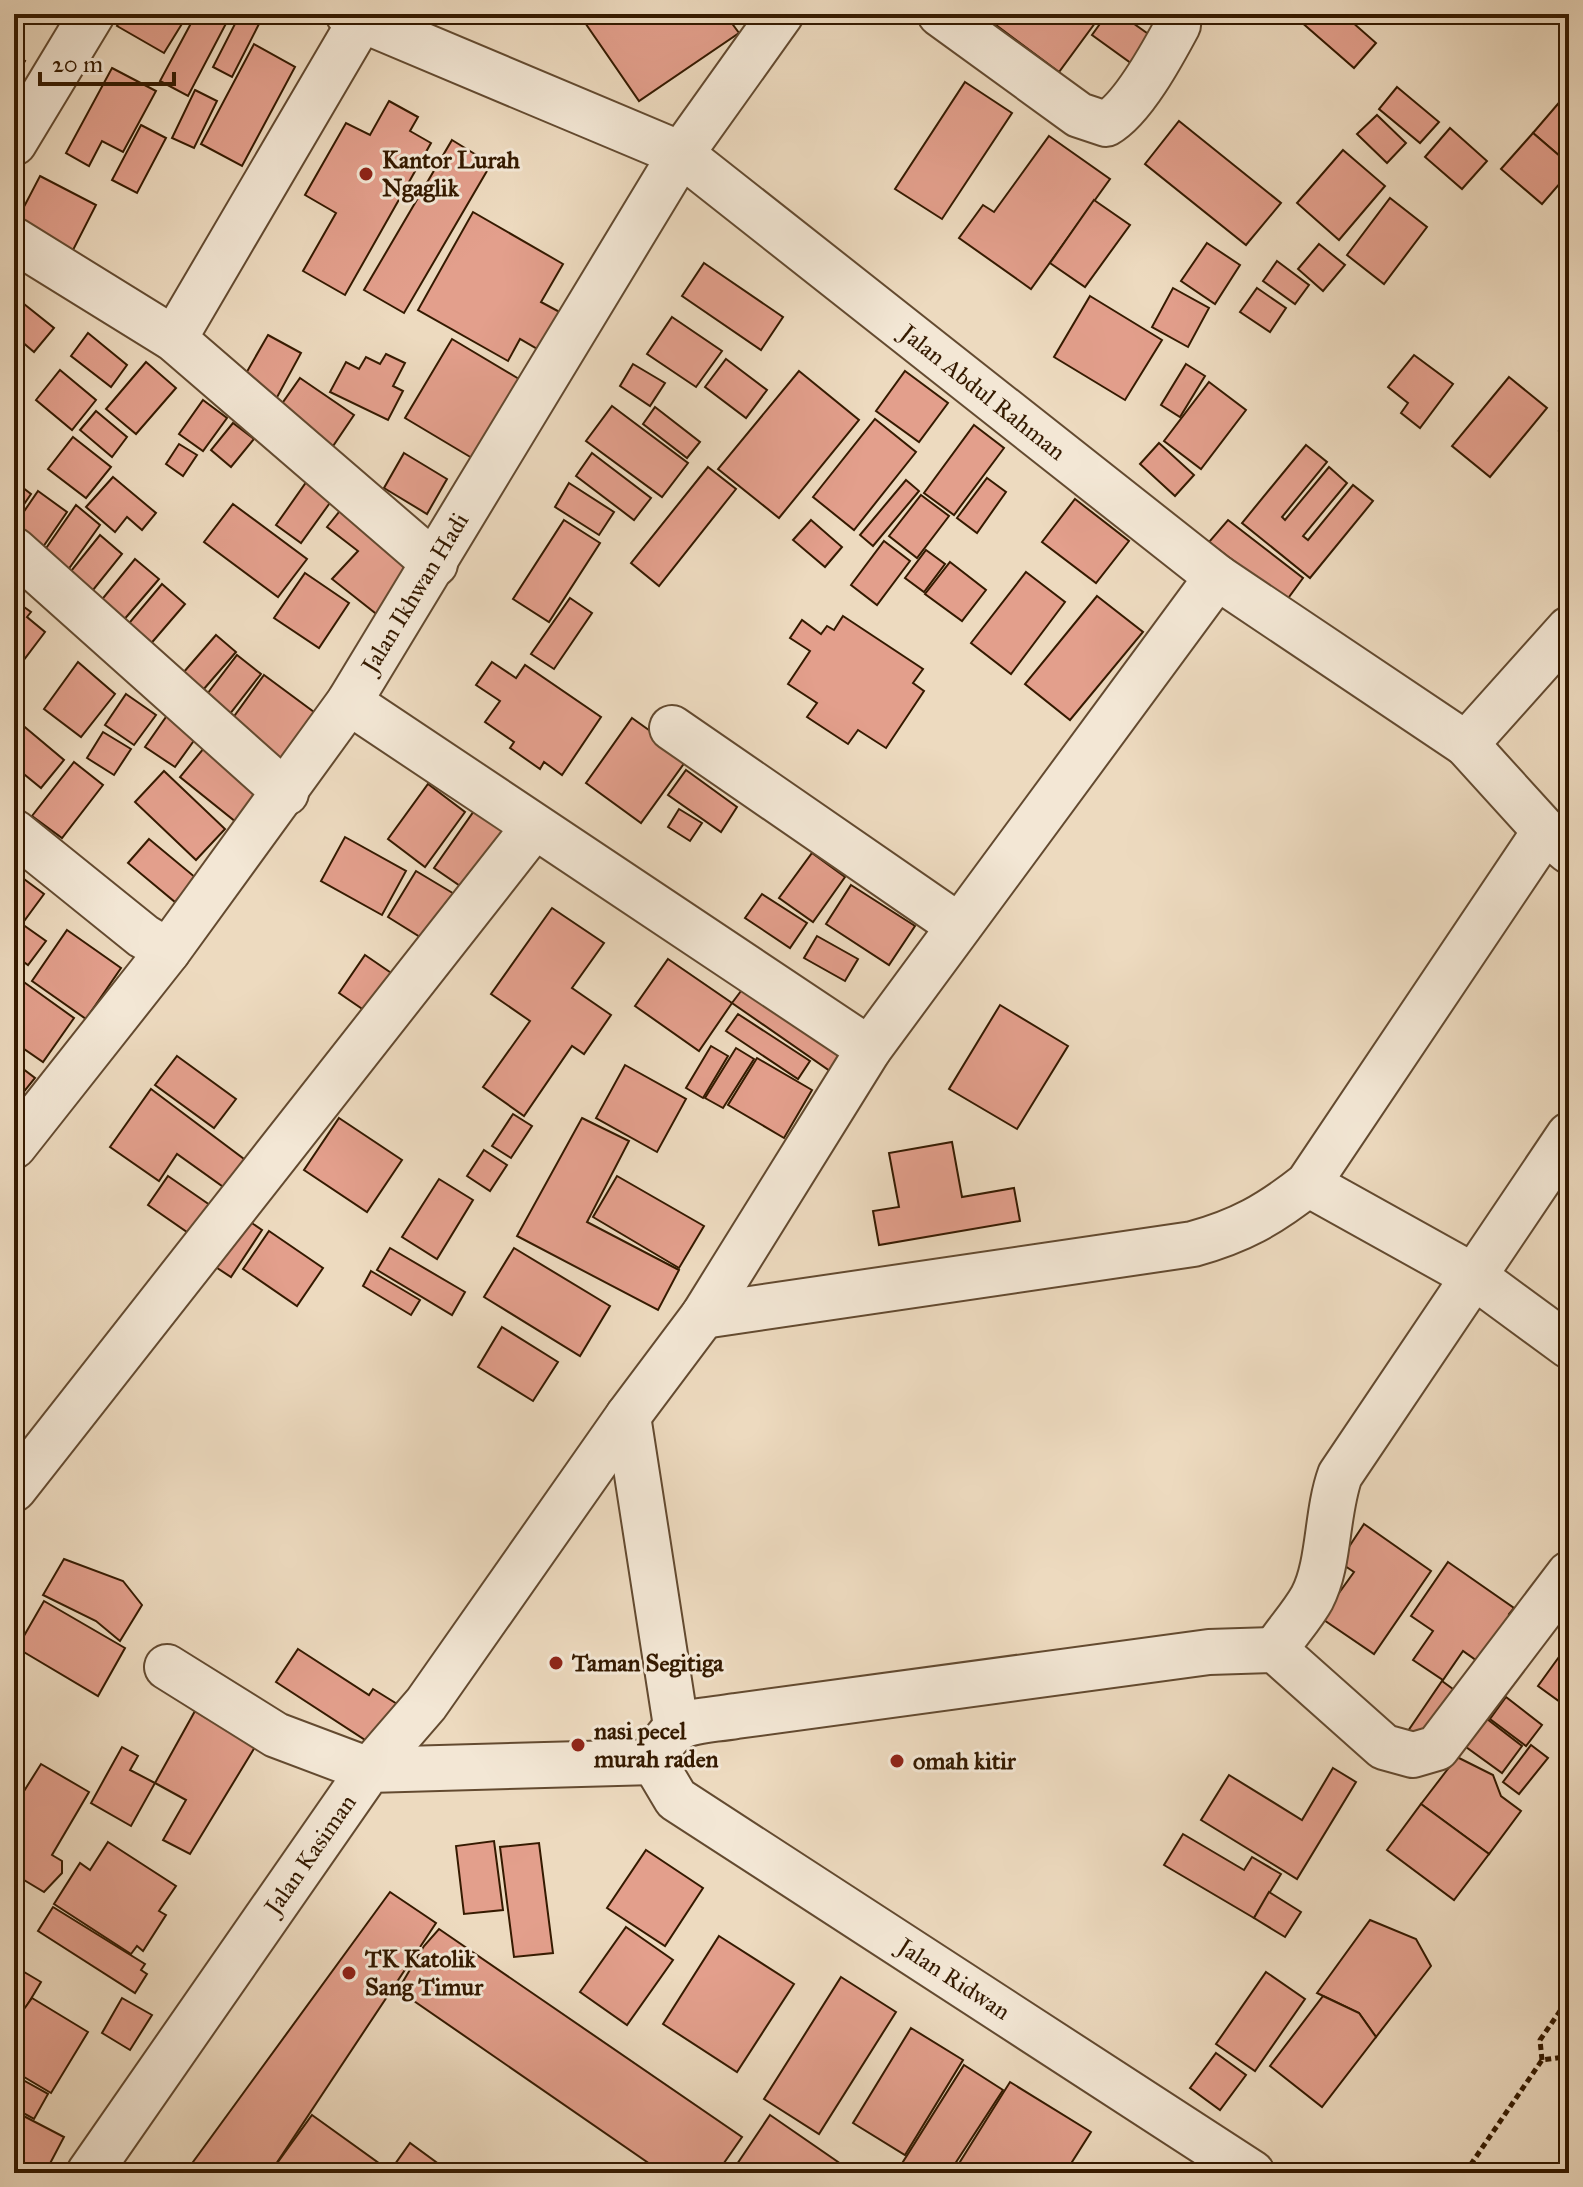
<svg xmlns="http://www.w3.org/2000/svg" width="1583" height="2187" font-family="'IM FELL Great Primer',serif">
<rect width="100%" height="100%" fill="#eddabf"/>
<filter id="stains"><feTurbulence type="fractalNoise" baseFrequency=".0025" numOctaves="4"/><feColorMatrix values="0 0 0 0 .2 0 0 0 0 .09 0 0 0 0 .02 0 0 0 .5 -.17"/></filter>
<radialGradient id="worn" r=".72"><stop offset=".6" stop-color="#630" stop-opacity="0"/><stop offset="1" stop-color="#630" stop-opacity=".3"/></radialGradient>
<g fill="#e39f8c" stroke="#351a00" stroke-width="2">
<path d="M 124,14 L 188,14 L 164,53 L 117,26 Z"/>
<path d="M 196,14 L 231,14 L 188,96 L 160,81 Z"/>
<path d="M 240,14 L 259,24 L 232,77 L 213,67 Z"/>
<path d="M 579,14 L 725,14 L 739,33 L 639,101 Z"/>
<path d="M 986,14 L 1091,14 L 1098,19 L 1059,72 L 984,16 Z"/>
<path d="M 1107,14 L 1120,14 L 1154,38 L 1135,66 L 1092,35 Z"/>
<path d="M 1292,14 L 1343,14 L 1376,43 L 1354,68 Z"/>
<path d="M 254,44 L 295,67 L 242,166 L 201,144 Z"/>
<path d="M 14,55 L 25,61 L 14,80 Z"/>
<path d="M 112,68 L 156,91 L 123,152 L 102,141 L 89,166 L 66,153 Z"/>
<path d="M 965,82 L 1012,113 L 942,219 L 895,189 Z"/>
<path d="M 1397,87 L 1439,122 L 1420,143 L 1379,109 Z"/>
<path d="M 195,90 L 217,101 L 194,148 L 172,138 Z"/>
<path d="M 1569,91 L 1569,164 L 1533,133 Z"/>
<path d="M 389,101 L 418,117 L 410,131 L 431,143 L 345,295 L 303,271 L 336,213 L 305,195 L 346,123 L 370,135 Z"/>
<path d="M 1377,115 L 1406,143 L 1387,163 L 1357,134 Z"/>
<path d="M 1179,121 L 1281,203 L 1246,245 L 1145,164 Z"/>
<path d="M 141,125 L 166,138 L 137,193 L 112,180 Z"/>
<path d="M 1450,128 L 1487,161 L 1462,189 L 1425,157 Z"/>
<path d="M 1533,133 L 1569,164 L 1569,173 L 1542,204 L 1501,169 Z"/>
<path d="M 1049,136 L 1110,179 L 1031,289 L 959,238 L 983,205 L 994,212 Z"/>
<path d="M 452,140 L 491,164 L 404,313 L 364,290 Z"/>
<path d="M 1343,150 L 1385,186 L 1339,240 L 1297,203 Z"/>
<path d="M 40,176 L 96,205 L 72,252 L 16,222 Z"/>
<path d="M 1390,198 L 1427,227 L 1384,284 L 1347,255 Z"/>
<path d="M 1094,200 L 1130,225 L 1085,287 L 1050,263 Z"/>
<path d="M 473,212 L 563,264 L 541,302 L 567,316 L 546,354 L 520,339 L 508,361 L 418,310 Z"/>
<path d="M 1207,243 L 1240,265 L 1215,304 L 1181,281 Z"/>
<path d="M 1319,244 L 1345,265 L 1323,291 L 1298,269 Z"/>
<path d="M 1277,261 L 1309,285 L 1295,304 L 1263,281 Z"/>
<path d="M 704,263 L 783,317 L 761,350 L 682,296 Z"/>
<path d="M 1173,288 L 1209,308 L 1188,347 L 1152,327 Z"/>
<path d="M 1257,288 L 1286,308 L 1270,332 L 1240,312 Z"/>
<path d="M 14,296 L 54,328 L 34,352 L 14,335 Z"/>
<path d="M 1090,296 L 1162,340 L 1125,400 L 1054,357 Z"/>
<path d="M 672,317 L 722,351 L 696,387 L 647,354 Z"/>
<path d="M 88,333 L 127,365 L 111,387 L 71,356 Z"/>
<path d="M 268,335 L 301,353 L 275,401 L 241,382 Z"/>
<path d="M 452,339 L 524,382 L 477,461 L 405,418 Z"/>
<path d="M 386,354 L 405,363 L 393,386 L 403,391 L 388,420 L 330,392 L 346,362 L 359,369 L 366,357 L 380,364 Z"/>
<path d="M 1414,355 L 1453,384 L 1420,428 L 1401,413 L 1408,403 L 1388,387 Z"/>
<path d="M 726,359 L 767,390 L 746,418 L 705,387 Z"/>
<path d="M 146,362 L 176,388 L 136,434 L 106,409 Z"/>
<path d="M 633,364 L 665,383 L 650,406 L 620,386 Z"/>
<path d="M 1186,364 L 1205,376 L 1180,417 L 1161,405 Z"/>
<path d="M 60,370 L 96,400 L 72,430 L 36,400 Z"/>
<path d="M 799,371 L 859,420 L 779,518 L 718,469 Z"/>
<path d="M 905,371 L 948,403 L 919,442 L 876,411 Z"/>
<path d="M 1509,377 L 1547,408 L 1490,477 L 1452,446 Z"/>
<path d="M 300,378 L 354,415 L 329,452 L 274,415 Z"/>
<path d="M 1209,382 L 1246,410 L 1201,469 L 1164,441 Z"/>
<path d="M 203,400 L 227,418 L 203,451 L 179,434 Z"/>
<path d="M 612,406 L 688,463 L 662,497 L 586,441 Z"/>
<path d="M 655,407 L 700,442 L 687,458 L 643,424 Z"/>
<path d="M 96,411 L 127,437 L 112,457 L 80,430 Z"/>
<path d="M 875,419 L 916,452 L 854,530 L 813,497 Z"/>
<path d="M 1569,419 L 1569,440 L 1559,431 Z"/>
<path d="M 233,423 L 254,439 L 231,467 L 211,450 Z"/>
<path d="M 974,425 L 1004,448 L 954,515 L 924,493 Z"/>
<path d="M 73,437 L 111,467 L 86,498 L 48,469 Z"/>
<path d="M 1159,443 L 1194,475 L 1175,496 L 1140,464 Z"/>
<path d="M 179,444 L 197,455 L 183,476 L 166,464 Z"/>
<path d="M 1306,445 L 1327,462 L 1282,517 L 1285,520 L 1329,467 L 1347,483 L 1303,536 L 1308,540 L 1353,485 L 1373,501 L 1310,578 L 1242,523 Z"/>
<path d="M 404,453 L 447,479 L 427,514 L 384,488 Z"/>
<path d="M 592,453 L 651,498 L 634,520 L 576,476 Z"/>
<path d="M 708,467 L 736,489 L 659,586 L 631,563 Z"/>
<path d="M 113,477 L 156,513 L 142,530 L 127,517 L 115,532 L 86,507 Z"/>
<path d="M 987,478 L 1006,492 L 977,533 L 957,518 Z"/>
<path d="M 906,480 L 919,491 L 873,546 L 860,535 Z"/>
<path d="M 307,481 L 332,500 L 301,543 L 276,525 Z"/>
<path d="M 569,483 L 614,512 L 599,535 L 555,507 Z"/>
<path d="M 18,484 L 31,494 L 14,519 L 14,490 Z"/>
<path d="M 38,491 L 67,512 L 36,557 L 14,542 L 14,526 Z"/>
<path d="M 921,495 L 949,516 L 917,558 L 889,536 Z"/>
<path d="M 1075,499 L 1129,541 L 1096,583 L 1042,542 Z"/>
<path d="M 347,502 L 396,541 L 413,577 L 384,620 L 332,579 L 358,551 L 327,527 Z"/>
<path d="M 233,504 L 307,559 L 278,597 L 204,542 Z"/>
<path d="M 76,505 L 100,525 L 65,574 L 40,557 Z"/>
<path d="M 564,520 L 600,543 L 549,622 L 513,599 Z"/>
<path d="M 811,520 L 842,547 L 825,567 L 793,540 Z"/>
<path d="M 1228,520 L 1303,578 L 1286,601 L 1209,542 Z"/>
<path d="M 100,535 L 122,554 L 89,595 L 67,576 Z"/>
<path d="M 884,541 L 910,561 L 877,605 L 851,585 Z"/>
<path d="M 926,550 L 945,564 L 924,592 L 905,578 Z"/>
<path d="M 135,559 L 159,579 L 122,622 L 99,603 Z"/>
<path d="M 950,562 L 986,590 L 962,621 L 925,594 Z"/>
<path d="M 1026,572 L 1065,602 L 1011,674 L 971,643 Z"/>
<path d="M 305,573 L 349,603 L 319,648 L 274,618 Z"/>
<path d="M 162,584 L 185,604 L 148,647 L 125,628 Z"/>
<path d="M 1097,596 L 1143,632 L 1070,720 L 1025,684 Z"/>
<path d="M 570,598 L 592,613 L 554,669 L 531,654 Z"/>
<path d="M 14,600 L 31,612 L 27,617 L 45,632 L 23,661 L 14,654 Z"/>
<path d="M 843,616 L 923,669 L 913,683 L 924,691 L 886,748 L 858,730 L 848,744 L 807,717 L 817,703 L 788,684 L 810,651 L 790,638 L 802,620 L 821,634 L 827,626 L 834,630 Z"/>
<path d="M 216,635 L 236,652 L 203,690 L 183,673 Z"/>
<path d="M 237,655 L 261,674 L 222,724 L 198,706 Z"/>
<path d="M 78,662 L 115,694 L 81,737 L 44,709 Z"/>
<path d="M 492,662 L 516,678 L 525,665 L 601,717 L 562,775 L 544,762 L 540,769 L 510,748 L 514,742 L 485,722 L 500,701 L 476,685 Z"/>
<path d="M 264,675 L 318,715 L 276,773 L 222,733 Z"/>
<path d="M 126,694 L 156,715 L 134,745 L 105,725 Z"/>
<path d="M 173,707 L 203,728 L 175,767 L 145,747 Z"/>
<path d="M 14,718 L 64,760 L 41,788 L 14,766 Z"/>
<path d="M 632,718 L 688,758 L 641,823 L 586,783 Z"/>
<path d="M 103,732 L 131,749 L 114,775 L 87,758 Z"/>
<path d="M 209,742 L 270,790 L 241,826 L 180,777 Z"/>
<path d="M 74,762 L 103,785 L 62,838 L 32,816 Z"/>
<path d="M 686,770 L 737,807 L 721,832 L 668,795 Z"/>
<path d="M 164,771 L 225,829 L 196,860 L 135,802 Z"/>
<path d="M 428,784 L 465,812 L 425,867 L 388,839 Z"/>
<path d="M 679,809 L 702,823 L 690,841 L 668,827 Z"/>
<path d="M 474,811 L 508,835 L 469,892 L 434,868 Z"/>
<path d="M 345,837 L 406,871 L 382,915 L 321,881 Z"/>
<path d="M 149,839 L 196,878 L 175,902 L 128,863 Z"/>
<path d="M 812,853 L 845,877 L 813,922 L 779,898 Z"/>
<path d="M 416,871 L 461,898 L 433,945 L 388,917 Z"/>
<path d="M 20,876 L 44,894 L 22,924 L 46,941 L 28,965 L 14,955 L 14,885 Z"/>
<path d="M 851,885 L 915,926 L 889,965 L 826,924 Z"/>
<path d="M 762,894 L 807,923 L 790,948 L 745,918 Z"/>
<path d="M 552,908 L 604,943 L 572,988 L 611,1015 L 584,1054 L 572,1046 L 524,1116 L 483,1087 L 530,1021 L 491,994 Z"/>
<path d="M 67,930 L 121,968 L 86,1019 L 32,981 Z"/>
<path d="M 817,936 L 858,959 L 845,981 L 804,958 Z"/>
<path d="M 365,955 L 400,979 L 374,1017 L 339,993 Z"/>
<path d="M 668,959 L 732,1003 L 699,1051 L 635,1006 Z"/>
<path d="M 14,975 L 74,1018 L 43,1062 L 14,1042 Z"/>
<path d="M 744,987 L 841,1055 L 830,1071 L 732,1003 Z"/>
<path d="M 1000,1005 L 1068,1046 L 1017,1129 L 949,1089 Z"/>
<path d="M 738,1014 L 810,1061 L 798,1079 L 726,1031 Z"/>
<path d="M 711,1046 L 728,1056 L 703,1098 L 686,1088 Z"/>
<path d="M 736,1048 L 754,1059 L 723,1108 L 705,1098 Z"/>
<path d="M 177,1056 L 236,1099 L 214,1128 L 155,1085 Z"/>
<path d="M 757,1058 L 812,1090 L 784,1138 L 728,1105 Z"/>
<path d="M 14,1062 L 35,1078 L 14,1104 Z"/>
<path d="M 625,1065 L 686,1099 L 657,1152 L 596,1118 Z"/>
<path d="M 151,1089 L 248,1162 L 229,1191 L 177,1154 L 159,1181 L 110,1147 Z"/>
<path d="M 513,1114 L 532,1126 L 511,1158 L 492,1146 Z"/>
<path d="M 339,1118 L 402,1160 L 367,1212 L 304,1170 Z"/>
<path d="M 582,1118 L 629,1141 L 587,1222 L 679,1270 L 658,1310 L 517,1236 Z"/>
<path d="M 952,1142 L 962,1197 L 1014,1188 L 1020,1221 L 879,1245 L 873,1211 L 899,1207 L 889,1153 Z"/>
<path d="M 484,1150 L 507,1165 L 490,1191 L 467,1176 Z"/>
<path d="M 168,1176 L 220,1212 L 200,1241 L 148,1205 Z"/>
<path d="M 617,1176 L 704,1226 L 679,1268 L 593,1217 Z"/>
<path d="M 439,1179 L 473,1200 L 437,1259 L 402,1237 Z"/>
<path d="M 243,1217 L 262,1230 L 231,1277 L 211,1264 Z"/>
<path d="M 269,1231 L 323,1268 L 297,1306 L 243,1269 Z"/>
<path d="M 390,1248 L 465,1292 L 452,1315 L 377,1270 Z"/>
<path d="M 514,1248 L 610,1306 L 580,1356 L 484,1297 Z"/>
<path d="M 371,1271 L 420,1300 L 411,1315 L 363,1286 Z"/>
<path d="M 502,1327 L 558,1362 L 533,1401 L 478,1367 Z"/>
<path d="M 1364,1524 L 1431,1571 L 1374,1654 L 1321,1618 L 1354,1572 L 1339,1562 Z"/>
<path d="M 64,1559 L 123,1581 L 142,1605 L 120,1641 L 96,1621 L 43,1595 Z"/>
<path d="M 1448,1562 L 1514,1608 L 1509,1614 L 1519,1622 L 1487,1668 L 1463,1651 L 1443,1680 L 1413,1660 L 1433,1631 L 1411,1616 Z"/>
<path d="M 44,1601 L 125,1648 L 98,1696 L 17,1648 Z"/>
<path d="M 1569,1643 L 1569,1704 L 1567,1707 L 1538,1686 Z"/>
<path d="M 298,1649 L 369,1695 L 373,1689 L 402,1707 L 376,1747 L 276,1682 Z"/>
<path d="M 1442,1681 L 1468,1700 L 1434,1749 L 1408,1731 Z"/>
<path d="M 1506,1697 L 1542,1725 L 1526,1746 L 1490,1719 Z"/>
<path d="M 195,1711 L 206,1718 L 211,1711 L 255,1747 L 190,1854 L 163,1840 L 186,1800 L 155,1783 Z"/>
<path d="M 1487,1719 L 1522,1746 L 1502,1773 L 1466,1747 Z"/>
<path d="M 1531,1745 L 1548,1758 L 1519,1794 L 1503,1782 Z"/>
<path d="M 122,1747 L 138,1756 L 130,1770 L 155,1783 L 131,1826 L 91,1803 Z"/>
<path d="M 1457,1757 L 1493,1775 L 1501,1796 L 1521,1811 L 1489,1854 L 1421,1804 Z"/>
<path d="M 41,1764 L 89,1792 L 52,1855 L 62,1861 L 62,1873 L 44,1892 L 14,1874 L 14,1807 Z"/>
<path d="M 1333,1768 L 1356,1782 L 1297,1879 L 1201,1820 L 1229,1775 L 1302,1820 Z"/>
<path d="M 1421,1804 L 1489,1854 L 1454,1900 L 1387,1850 Z"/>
<path d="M 1183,1834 L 1244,1870 L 1252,1857 L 1281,1874 L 1254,1918 L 1164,1865 Z"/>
<path d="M 494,1841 L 503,1910 L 464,1914 L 456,1846 Z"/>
<path d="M 108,1842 L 176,1886 L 159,1911 L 166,1915 L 143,1951 L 137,1946 L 131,1954 L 54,1904 L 80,1863 L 90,1870 Z"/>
<path d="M 539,1843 L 553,1953 L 514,1957 L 500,1847 Z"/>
<path d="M 646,1850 L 703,1888 L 665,1946 L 607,1908 Z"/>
<path d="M 390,1892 L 436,1923 L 270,2173 L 185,2173 Z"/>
<path d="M 1269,1892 L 1301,1912 L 1285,1937 L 1254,1918 Z"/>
<path d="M 53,1907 L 145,1964 L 141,1970 L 147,1974 L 135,1993 L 38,1931 Z"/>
<path d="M 1370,1920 L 1416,1939 L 1431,1966 L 1376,2037 L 1359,2013 L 1317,1993 Z"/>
<path d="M 626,1927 L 673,1960 L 627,2025 L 580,1992 Z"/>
<path d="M 439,1929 L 742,2137 L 717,2173 L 663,2173 L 398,1990 L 424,1946 Z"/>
<path d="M 719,1936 L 794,1984 L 737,2072 L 663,2024 Z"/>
<path d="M 14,1966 L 41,1982 L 16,2024 L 14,2023 Z"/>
<path d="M 1266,1972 L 1305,1999 L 1255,2071 L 1216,2044 Z"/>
<path d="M 841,1977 L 896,2012 L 819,2134 L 764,2099 Z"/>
<path d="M 1323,1996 L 1359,2013 L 1376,2037 L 1322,2107 L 1270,2066 Z"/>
<path d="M 32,1998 L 88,2032 L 51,2093 L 14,2071 L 14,2023 Z"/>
<path d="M 122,1998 L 152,2015 L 130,2050 L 102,2033 Z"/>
<path d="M 911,2028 L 963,2060 L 905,2155 L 853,2123 Z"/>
<path d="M 1216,2053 L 1246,2075 L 1220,2110 L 1190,2088 Z"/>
<path d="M 964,2065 L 1003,2090 L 949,2173 L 913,2173 L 901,2165 Z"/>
<path d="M 14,2075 L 48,2094 L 34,2119 L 14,2108 Z"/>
<path d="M 1010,2082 L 1091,2132 L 1072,2162 L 1082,2169 L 1079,2173 L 953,2173 Z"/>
<path d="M 14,2111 L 64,2137 L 45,2173 L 36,2173 L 14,2161 Z"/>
<path d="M 312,2115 L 390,2171 L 410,2143 L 451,2173 L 270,2173 Z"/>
<path d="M 770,2115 L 854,2173 L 731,2173 Z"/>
</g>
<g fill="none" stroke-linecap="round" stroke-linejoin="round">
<g stroke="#634a30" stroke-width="48">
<g id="minor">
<path id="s1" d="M 348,14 L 681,154 L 1217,577 L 1466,744 L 1545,831 L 1569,851"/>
<path d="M 940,14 L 1079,115 L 1106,124 C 1133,109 1163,53 1178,25 L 1174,14"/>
<path d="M 14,143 L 92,14"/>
<path d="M 14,240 L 174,339 L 435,564"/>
<path d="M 174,339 L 361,20"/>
<path d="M 14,550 L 286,793"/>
<path d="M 349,702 L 869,1049"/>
<path d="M 672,728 L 959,926"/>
<path d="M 1466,744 L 1569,629"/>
<path d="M 14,832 L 143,936 L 168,951"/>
<path id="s2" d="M 14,1146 L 168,951 L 349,702 L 681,154 L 781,14"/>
<path d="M 1308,1184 L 1475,1277 L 1569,1346"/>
<path d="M 703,1316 L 1193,1244 C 1240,1231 1269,1215 1308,1184 L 1545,831"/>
<path d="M 628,1416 L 676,1726"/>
<path d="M 14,1489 L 534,827"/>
<path d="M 1275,1650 C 1286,1633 1302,1616 1312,1598 C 1330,1564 1326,1514 1340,1475 L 1569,1135"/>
<path d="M 167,1667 L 276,1735 L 369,1770 L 426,1704 L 628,1416 L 703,1316 L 869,1049 L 1217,577"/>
<path id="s3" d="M 89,2173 L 369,1770 L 654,1762"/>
<path d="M 1252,2173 L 676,1799 L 654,1762 C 670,1717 694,1723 736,1716 L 1209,1652 L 1275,1650 L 1384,1747 L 1413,1755 L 1437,1748 L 1569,1574"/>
</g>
</g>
<g stroke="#351a00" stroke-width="5" stroke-dasharray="6 4" stroke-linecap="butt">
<path d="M 1542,2060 L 1540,2040 L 1569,1998"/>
<path d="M 1465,2173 L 1542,2060 L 1564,2057 L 1569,2050"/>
</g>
<use href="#minor" stroke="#f3e7d5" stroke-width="44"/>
</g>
<g fill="#8f2418" stroke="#f3e7d5" stroke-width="3">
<circle cx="366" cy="174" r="8"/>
<circle cx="556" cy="1663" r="8"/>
<circle cx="578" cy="1745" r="8"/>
<circle cx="897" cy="1761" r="8"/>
<circle cx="349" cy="1973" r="8"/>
</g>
<g text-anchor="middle" stroke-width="6" stroke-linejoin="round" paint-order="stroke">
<g font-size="24" font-weight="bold" fill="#351a00" stroke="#f3e7d5" text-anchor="start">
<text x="382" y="168">Kantor Lurah<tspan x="382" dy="28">Ngaglik</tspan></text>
<text x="572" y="1671">Taman Segitiga</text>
<text x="594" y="1739">nasi pecel<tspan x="594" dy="28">murah raden</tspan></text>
<text x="913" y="1769">omah kitir</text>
<text x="365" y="1967">TK Katolik<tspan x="365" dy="28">Sang Timur</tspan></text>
</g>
<g font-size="24" fill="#351a00" stroke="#f3e7d5">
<text dy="8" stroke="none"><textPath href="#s1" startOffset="746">Jalan Abdul Rahman</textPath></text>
<text dy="8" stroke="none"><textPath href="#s2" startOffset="684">Jalan Ikhwan Hadi</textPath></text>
<text dy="8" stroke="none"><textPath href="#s3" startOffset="388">Jalan Kasiman</textPath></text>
<text transform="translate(954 1979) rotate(33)" y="8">Jalan Ridwan</text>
</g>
</g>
<rect width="1583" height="2187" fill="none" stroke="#eddabf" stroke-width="48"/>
<rect x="16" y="16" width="1551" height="2155" fill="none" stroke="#351a00" stroke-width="4"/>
<rect x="24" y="24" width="1535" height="2139" fill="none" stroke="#351a00" stroke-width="2"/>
<path d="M40 72v12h134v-12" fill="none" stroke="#351a00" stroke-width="4"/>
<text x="52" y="72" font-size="24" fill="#351a00" stroke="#f3e7d5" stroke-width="6" paint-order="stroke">20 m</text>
<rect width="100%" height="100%" filter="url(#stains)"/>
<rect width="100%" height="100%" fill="url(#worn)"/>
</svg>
